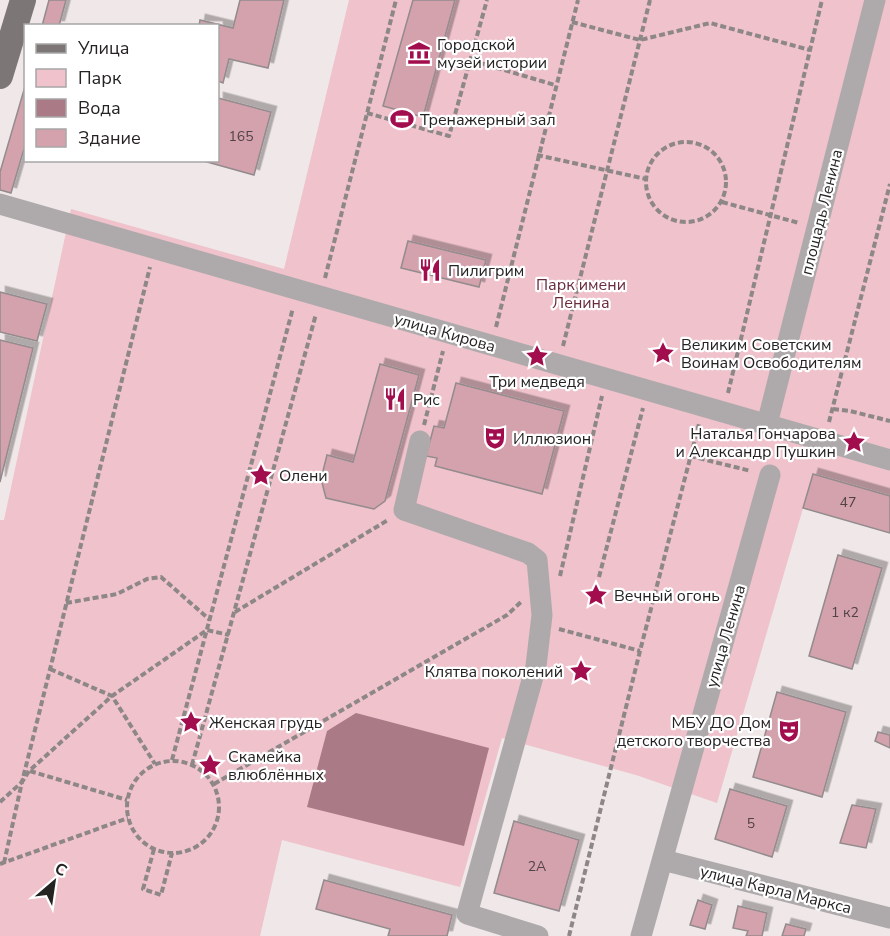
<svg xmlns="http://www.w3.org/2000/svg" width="890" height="936" font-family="'Nunito Sans',sans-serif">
<defs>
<filter id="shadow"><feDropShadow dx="5.5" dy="-5.5" stdDeviation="0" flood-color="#0004"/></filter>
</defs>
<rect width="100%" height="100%" fill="#efe7e8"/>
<path fill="#efc2cc" d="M 349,0 L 890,0 L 890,496 L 813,474 L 717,803 L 636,775 L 502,738 L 460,887 L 282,840 L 260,936 L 0,936 L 0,520 L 4,520 L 71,209 L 284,269 Z"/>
<path fill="#aa7b86" d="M 356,713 L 489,748 L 464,846 L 307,807 L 327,731 Z"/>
<g fill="#d3a2ad" stroke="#938b8d" stroke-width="1.5" filter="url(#shadow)">
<path d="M 49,0 L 66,0 L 59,26 L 42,26 Z"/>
<path d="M 240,0 L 284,0 L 268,68 L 229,59 L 223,83 L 218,81 L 218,26 L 199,26 L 200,20 L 233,28 Z"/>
<path d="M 413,0 L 455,0 L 423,117 L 383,106 Z"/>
<path d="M 26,83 L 26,142 L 11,193 L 0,190 L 0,172 Z"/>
<path d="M 218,98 L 271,112 L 254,175 L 200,160 L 218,160 Z"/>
<path d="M 408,241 L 486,260 L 479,287 L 401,268 Z"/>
<path d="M 0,292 L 47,304 L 37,341 L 0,332 Z"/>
<path d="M 0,340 L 33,348 L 0,482 Z"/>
<path d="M 380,364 L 419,375 L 385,501 L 374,509 L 326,498 L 321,479 L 327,455 L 353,462 Z"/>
<path d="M 456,383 L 564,411 L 542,494 L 435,466 L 437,458 L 426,456 L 434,426 L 444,428 Z"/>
<path d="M 813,474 L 890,496 L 890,533 L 803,508 Z"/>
<path d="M 838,555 L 882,568 L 852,669 L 809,656 Z"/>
<path d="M 777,692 L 846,712 L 822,797 L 753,777 Z"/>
<path d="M 878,732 L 890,735 L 890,748 L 875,741 Z"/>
<path d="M 730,789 L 787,806 L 772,857 L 715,839 Z"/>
<path d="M 852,805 L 876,809 L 866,848 L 840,843 Z"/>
<path d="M 514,821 L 579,840 L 559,911 L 494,893 Z"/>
<path d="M 324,880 L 452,915 L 447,936 L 388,936 L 390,929 L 316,909 Z"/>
<path d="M 698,900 L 712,905 L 705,929 L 690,925 Z"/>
<path d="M 738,906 L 767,913 L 762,936 L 746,936 L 748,931 L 733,928 Z"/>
<path d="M 786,924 L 806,929 L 804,936 L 782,936 Z"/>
</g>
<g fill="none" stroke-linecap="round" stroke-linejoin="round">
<g stroke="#8d8787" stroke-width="4" stroke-dasharray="6 3" stroke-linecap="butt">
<path d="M 572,22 L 640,40 L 710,23 L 810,50"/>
<path d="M 470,60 L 555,85"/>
<path d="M 367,113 L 449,136 L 487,0"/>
<circle cx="686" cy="182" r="40"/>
<path d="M 537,155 L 646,179"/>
<path d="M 722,202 L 799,223"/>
<path d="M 325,278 L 396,0"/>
<path d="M 496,327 L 578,0"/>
<path d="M 563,346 L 650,0"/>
<path d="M 728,393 L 822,0"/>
<path d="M 833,409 L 850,411 L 890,421"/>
<path d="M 829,422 L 890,184"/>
<path d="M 424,425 L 443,351"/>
<path d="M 690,456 L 751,471"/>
<path d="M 560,576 L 602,396"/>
<path d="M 599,577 L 643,408"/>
<path d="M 66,603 L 117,594 L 147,579 L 161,577 L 210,620"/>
<path d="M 235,612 L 388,520"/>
<path d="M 559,629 L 640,651"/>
<path d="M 50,669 L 112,696 L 155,764"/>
<path d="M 172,760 L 293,308"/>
<circle cx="173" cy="807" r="46"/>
<path d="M 192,765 L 316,314"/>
<path d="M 30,771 L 127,800"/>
<path d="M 214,784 L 507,615 L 522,601"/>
<path d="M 0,802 L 22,782 L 150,267"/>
<path d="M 154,849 L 143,889 L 161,895 L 172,853"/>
<path d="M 4,863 L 22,782 L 29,771 L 112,696 L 207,630 L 229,635"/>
<path d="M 0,864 L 128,818"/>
<path d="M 569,936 L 640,651 L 699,424"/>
</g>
<g stroke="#aeaaab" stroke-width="21">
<path d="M 0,204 L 890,460"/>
<path d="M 767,424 L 875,0"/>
<path d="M 420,441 L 404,510 L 528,553 L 537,560 L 542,615 L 536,666 L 467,914 L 538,936"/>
<path d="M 663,860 L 890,918"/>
<path d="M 641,936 L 770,475"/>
</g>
<path stroke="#7c7677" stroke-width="26" d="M 0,76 L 23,0"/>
</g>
<defs>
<g id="museum-bare" transform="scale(1.8)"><path d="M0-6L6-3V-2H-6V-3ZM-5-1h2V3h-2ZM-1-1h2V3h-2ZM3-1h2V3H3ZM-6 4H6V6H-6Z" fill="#a20d4e" stroke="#fff" stroke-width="2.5" paint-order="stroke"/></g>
<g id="stadium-bare" transform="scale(1.8)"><path d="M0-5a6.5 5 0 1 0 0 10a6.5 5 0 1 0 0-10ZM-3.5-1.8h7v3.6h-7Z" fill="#a20d4e" stroke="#fff" stroke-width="2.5" paint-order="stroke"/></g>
<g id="restaurant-bare" transform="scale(1.8)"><path d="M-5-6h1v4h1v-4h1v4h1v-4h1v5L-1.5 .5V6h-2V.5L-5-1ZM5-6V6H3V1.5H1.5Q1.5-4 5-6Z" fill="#a20d4e" stroke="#fff" stroke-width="2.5" paint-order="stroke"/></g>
<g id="sight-bare" transform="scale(1.8)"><path d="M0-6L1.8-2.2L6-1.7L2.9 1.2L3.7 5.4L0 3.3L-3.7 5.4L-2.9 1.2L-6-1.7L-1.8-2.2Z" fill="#a20d4e" stroke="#fff" stroke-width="2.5" paint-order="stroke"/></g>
<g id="theatre-bare" transform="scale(1.8)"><path d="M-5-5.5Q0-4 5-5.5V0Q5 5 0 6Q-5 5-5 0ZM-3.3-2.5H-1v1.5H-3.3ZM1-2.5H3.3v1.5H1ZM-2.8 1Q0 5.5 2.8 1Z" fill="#a20d4e" stroke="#fff" stroke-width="2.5" paint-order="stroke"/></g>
</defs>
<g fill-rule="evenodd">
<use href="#museum-bare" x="419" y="53"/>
<use href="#stadium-bare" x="402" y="119"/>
<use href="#restaurant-bare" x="430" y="270"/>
<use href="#sight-bare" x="663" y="353"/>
<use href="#sight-bare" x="537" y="356"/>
<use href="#restaurant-bare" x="395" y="399"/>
<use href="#theatre-bare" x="495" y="438"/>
<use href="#sight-bare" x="854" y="442"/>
<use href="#sight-bare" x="261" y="475"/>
<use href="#sight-bare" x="596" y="595"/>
<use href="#sight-bare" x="581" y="671"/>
<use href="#sight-bare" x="191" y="722"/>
<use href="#theatre-bare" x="789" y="731"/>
<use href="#sight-bare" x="210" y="765"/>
</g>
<g text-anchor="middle" stroke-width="4.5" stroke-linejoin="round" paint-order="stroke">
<g font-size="14" fill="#504245">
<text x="241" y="141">165</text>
<text x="848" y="507">47</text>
<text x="845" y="617">1 к2</text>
<text x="751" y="828">5</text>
<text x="537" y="871">2А</text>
</g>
<g font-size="16" fill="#252222" stroke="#fff" text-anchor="start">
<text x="437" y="50">Городской<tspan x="437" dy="18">музей истории</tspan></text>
<text x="420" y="125">Тренажерный зал</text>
<text x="448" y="276">Пилигрим</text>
<text x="681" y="350">Великим Советским<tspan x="681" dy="18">Воинам Освободителям</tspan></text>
<text x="537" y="387" text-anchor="middle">Три медведя</text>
<text x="413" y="405">Рис</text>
<text x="836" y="439" text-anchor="end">Наталья Гончарова<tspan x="836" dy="18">и Александр Пушкин</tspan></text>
<text x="513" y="444">Иллюзион</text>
<text x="279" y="481">Олени</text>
<text x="614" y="601">Вечный огонь</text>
<text x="563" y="677" text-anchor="end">Клятва поколений</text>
<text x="209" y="728">Женская грудь</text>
<text x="771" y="728" text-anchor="end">МБУ ДО Дом<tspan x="771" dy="18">детского творчества</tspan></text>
<text x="228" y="762">Скамейка<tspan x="228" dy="18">влюблённых</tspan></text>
</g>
<g font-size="16" fill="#252222" stroke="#fff">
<text transform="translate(821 212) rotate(-76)" y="6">площадь Ленина</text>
<text transform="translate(445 332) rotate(16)" y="6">улица Кирова</text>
<text transform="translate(725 636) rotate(-74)" y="6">улица Ленина</text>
<text transform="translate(776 889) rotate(14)" y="6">улица Карла Маркса</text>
</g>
<g font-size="16" fill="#692b3d" stroke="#fff">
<text x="581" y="290">Парк имени<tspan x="581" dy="18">Ленина</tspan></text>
</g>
</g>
<rect x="24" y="24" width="195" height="138" fill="#ffffff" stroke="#a8a7a7" stroke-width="1.5"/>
<rect x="36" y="44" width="30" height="9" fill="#7c7677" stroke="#a8a7a7" stroke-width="1.5"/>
<text x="78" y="54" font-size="18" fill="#252222">Улица</text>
<rect x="36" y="69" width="30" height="18" fill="#efc2cc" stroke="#a8a7a7" stroke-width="1.5"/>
<text x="78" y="84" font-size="18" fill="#252222">Парк</text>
<rect x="36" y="99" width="30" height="18" fill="#aa7b86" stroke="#a8a7a7" stroke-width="1.5"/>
<text x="78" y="114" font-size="18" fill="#252222">Вода</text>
<rect x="36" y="129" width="30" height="18" fill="#d3a2ad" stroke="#a8a7a7" stroke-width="1.5"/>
<text x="78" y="144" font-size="18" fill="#252222">Здание</text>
<g transform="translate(54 882) rotate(29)" stroke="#ffffff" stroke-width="4.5" paint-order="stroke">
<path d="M0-4.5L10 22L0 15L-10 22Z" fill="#252222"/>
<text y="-9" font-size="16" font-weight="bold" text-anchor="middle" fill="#252222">С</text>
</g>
</svg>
